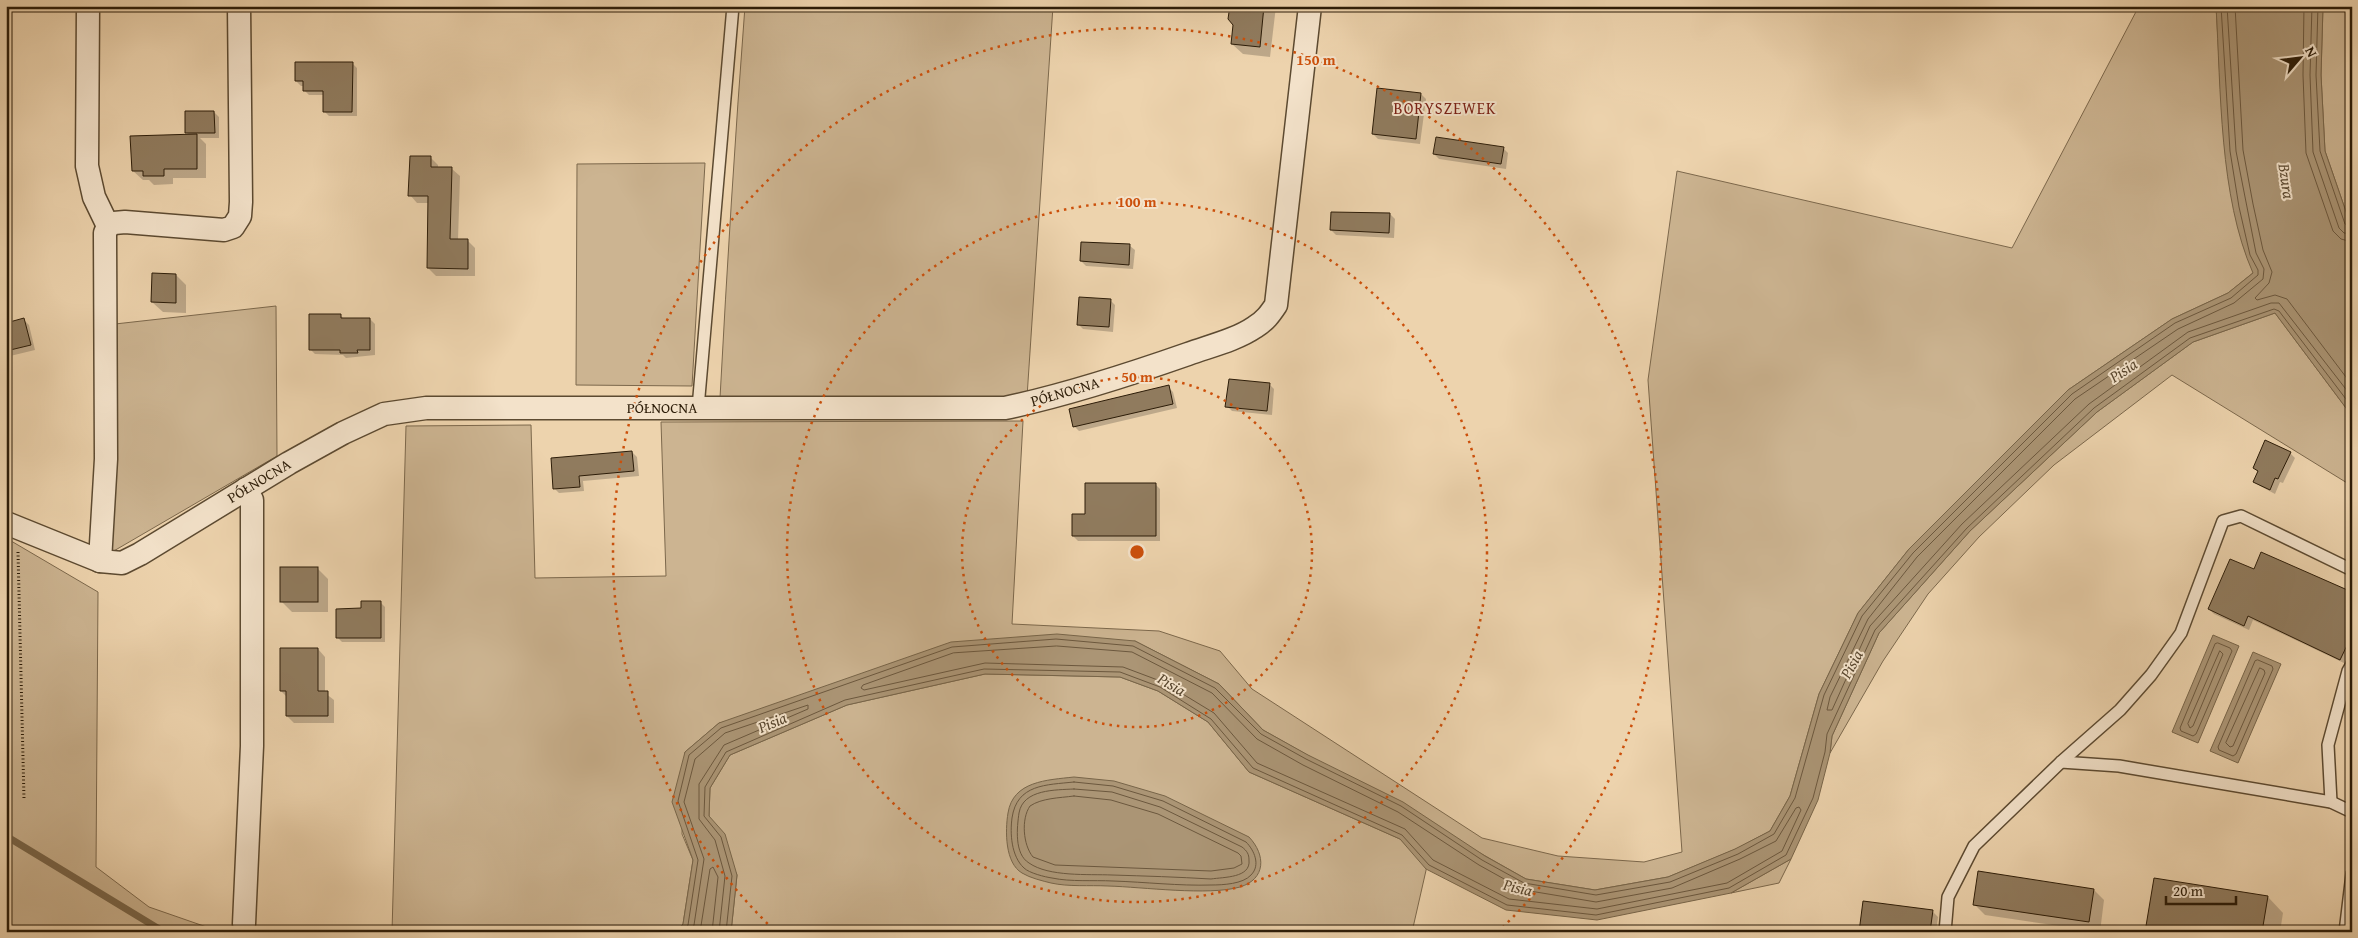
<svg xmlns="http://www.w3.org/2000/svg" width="2358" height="938" font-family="'Gentium Book Plus',serif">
<rect width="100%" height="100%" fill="#edd3ad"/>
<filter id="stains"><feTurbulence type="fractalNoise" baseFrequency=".004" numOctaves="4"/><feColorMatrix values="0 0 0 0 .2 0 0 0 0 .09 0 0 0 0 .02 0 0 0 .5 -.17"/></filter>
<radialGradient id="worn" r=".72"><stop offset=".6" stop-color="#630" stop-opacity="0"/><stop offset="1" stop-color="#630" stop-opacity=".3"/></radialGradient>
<g fill="#ccb491" stroke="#7c684c">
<path d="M 745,6 L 1053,6 L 1027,397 L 992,399 L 720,398 C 727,267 735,137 745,6 Z"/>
<path d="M 2139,6 L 2216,6 C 2220,70 2221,133 2232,196 C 2237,222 2242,249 2254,272 L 2228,293 L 2172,319 L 2068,390 L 1909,549 L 1858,613 L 1819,694 L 1790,796 L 1770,831 L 1736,849 L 1668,877 L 1595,890 L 1526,879 L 1263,730 L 1219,684 L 1135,641 L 719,723 L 685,752 L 682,834 L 693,860 L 683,924 L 677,932 L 392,932 L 406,426 L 531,425 L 535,578 L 666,576 L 661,422 L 1023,421 L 1012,624 L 1159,631 L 1220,651 L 1252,689 L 1482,838 L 1558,856 L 1644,862 L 1682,852 L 1648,380 L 1677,171 L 2012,248 Z"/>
<path d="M 2323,6 L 2352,6 L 2352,229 L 2325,151 L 2321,75 Z"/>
<path d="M 705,163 L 692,386 L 576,385 L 577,164 Z"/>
<path d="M 276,306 L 277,456 L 112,552 L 115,324 Z"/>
<path d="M 2275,313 L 2352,416 L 2352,486 L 2172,375 L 2054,465 L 1979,537 L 1928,594 L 1883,661 L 1830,753 L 1832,736 L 1879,633 L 1970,531 L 2097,412 L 2193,342 Z"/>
<path d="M 6,538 L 98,592 L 96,867 L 149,907 L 221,932 L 6,932 Z"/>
<path d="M 985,674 L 1120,677 L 1158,691 L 1208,722 L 1249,772 L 1400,839 L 1427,866 L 1412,932 L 731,932 L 737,875 L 709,817 L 710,788 L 730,755 L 847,705 Z"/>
<path d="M 1791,859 L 1779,883 L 1731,893 Z"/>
</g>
<g fill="#ab9575" stroke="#786549">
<path d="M 2216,6 L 2323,6 L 2321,75 L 2325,151 L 2352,229 L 2352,416 L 2275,313 L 2193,342 L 2097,412 L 1970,531 L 1879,633 L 1832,736 L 1830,753 L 1818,800 L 1791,859 L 1731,893 L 1597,920 L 1506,910 L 1426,869 L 1400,839 L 1249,772 L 1208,722 L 1158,691 L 1120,677 L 985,674 L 847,705 L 730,755 L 710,788 L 709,816 L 725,834 L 737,875 L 731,932 L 677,932 L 683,924 L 693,860 L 672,802 L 685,752 L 719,723 L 951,642 L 1057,634 L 1135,641 L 1219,684 L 1263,730 L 1308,755 L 1403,802 L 1485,856 L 1526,879 L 1595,890 L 1668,877 L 1735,849 L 1770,831 L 1790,796 L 1819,694 L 1858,613 L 1909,549 L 2068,390 L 2172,319 L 2228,293 L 2253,273 C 2219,196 2221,90 2216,6 Z"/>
<path d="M 2213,635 L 2239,646 L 2198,743 L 2172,732 Z"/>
<path d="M 2253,652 L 2281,664 L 2238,763 L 2210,751 Z"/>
<path d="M 1074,777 L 1114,781 L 1165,796 L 1249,837 C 1266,855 1266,879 1240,887 C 1208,896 1143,887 1108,886 C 1089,885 1069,887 1051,883 C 1043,881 1030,878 1022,873 C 1005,863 1005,831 1008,813 C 1013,781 1047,780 1074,777 Z"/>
</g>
<g fill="#0003">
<path d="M 1230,6 L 1276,6 L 1270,57 L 1243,54 L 1232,44 L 1234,25 L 1230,19 Z"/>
<path d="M 352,63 L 357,68 L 357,116 L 329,116 L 324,111 L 324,95 L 309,95 L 304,90 L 304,86 L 301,86 L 296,81 Z"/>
<path d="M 1421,94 L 1426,99 L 1420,144 L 1378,139 L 1373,134 Z"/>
<path d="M 214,112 L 219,117 L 219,138 L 200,138 L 206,144 L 206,178 L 173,178 L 173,184 L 154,185 L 149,180 L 143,180 L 133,171 L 189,135 L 187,133 Z"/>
<path d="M 1503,148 L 1508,153 L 1506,169 L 1439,159 L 1434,154 Z"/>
<path d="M 430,157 L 438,165 L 438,168 L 452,169 L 460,176 L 458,240 L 467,240 L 475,248 L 475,276 L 436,276 L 428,268 L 429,203 L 417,203 L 410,195 Z"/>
<path d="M 1390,214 L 1395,219 L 1394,238 L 1336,235 L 1331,230 Z"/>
<path d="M 1130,246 L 1135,250 L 1133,269 L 1086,266 L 1081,261 Z"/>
<path d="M 176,275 L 186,285 L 186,313 L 163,312 L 152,302 Z"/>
<path d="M 1110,300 L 1115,305 L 1113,332 L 1083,329 L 1078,324 Z"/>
<path d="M 340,315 L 344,319 L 370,319 L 375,324 L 375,355 L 346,358 L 343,355 L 315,354 L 310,349 Z"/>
<path d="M 24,320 L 29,325 L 35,350 L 6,357 L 6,324 Z"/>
<path d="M 1269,384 L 1274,389 L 1272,415 L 1232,411 L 1227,406 Z"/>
<path d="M 1168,387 L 1173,392 L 1177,408 L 1079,431 L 1074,426 Z"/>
<path d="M 632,452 L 637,457 L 639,476 L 583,481 L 584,491 L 559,493 L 554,488 L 552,459 Z"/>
<path d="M 2290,453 L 2295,458 L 2283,483 L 2280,482 L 2275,494 L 2260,486 L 2255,482 L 2259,473 L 2254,468 Z"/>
<path d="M 1155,484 L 1160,489 L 1160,541 L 1078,541 L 1073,536 L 1086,515 Z"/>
<path d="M 317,568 L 328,579 L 328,612 L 292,612 L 281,601 Z"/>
<path d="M 2254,571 L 2352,593 L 2352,650 L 2346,664 L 2253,620 L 2249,630 L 2214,614 L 2209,609 Z"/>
<path d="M 380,602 L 385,607 L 385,642 L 342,642 L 337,637 L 362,609 Z"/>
<path d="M 318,649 L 325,657 L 325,693 L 334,700 L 334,723 L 294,723 L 287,716 L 287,697 L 281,691 Z"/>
<path d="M 2094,890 L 2104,900 L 2100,932 L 1985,915 L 1974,904 Z"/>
<path d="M 2268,897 L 2283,913 L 2280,932 L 2147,932 Z"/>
<path d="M 1933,912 L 1938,917 L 1936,932 L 1860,932 Z"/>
</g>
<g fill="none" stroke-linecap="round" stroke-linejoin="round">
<g stroke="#6c583e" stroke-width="1">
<path d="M 2227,6 L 2236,151 L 2256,253 L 2264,269 L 2263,279 L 2234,303 L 2178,329 L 2075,399 L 1917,557 L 1868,619 L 1830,697 L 1827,710 L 1832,710 L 1870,626 L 1962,524 L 2089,404 L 2188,332 L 2271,303 L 2279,303 L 2352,397"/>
<path d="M 2235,6 L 2243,150 L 2253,204 L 2263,250 L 2272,272 L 2269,283 L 2255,298 L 2257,300 L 2275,295 L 2287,299 L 2352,385"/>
<path d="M 2304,6 L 2303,75 L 2306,153 L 2333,231 L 2341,239 L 2352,242"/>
<path d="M 2312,6 L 2310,75 L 2313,152 L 2339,228 L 2344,233 L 2352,234"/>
<path d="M 2318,6 L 2316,75 L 2320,151 L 2345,224 L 2352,228"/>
<path d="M 2218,643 L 2230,648 L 2232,651 L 2196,734 L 2193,736 L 2181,731 L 2180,728 L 2215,644 Z"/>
<path d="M 1057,646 L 1132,652 L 1212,693 L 1257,739 L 1303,765 L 1398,812 L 1479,865 L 1524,890 L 1596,902 L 1672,888 L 1740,859 L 1776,841 L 1796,808 L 1799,807 L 1801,810 L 1782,851 L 1727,883 L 1597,909 L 1509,899 L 1433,860 L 1405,829 L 1257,763 L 1214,713 L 1163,682 L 1123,667 L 985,663 L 864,690 L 861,688 L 863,685 L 953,653 Z"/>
<path d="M 2220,651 L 2223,654 L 2193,726 L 2190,728 L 2188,724 Z"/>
<path d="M 2258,660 L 2272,666 L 2273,669 L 2236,754 L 2233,756 L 2219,750 L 2218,747 L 2255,661 Z"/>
<path d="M 2260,668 L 2264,670 L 2265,673 L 2233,746 L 2230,747 L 2226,743 Z"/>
<path d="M 1074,782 L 1113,786 L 1163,801 L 1246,842 C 1254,850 1261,865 1251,875 C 1243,884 1223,885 1211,885 C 1179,886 1145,882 1113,881 C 1093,880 1071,882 1052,878 C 1045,877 1029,873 1024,868 C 1011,856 1010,833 1012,818 C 1017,784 1046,785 1074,782 Z"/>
<path d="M 1074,789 L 1112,792 L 1160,807 L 1242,847 C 1247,851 1249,854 1249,860 C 1251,878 1224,877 1211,879 C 1178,877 1145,876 1112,875 C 1088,874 1049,877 1029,863 C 1014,854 1017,827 1019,813 C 1023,789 1056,790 1074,789 Z"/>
<path d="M 1074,796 L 1111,800 L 1158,814 L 1238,853 L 1241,856 L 1242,864 L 1234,868 L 1211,871 L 1055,865 L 1033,857 C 1023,845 1021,819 1030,806 C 1042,798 1059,798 1074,796 Z"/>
<path d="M 683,932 L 688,925 L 698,860 L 678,801 L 689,755 L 721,728 L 952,647 L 1056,639 L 1133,646 L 1215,688 L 1261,734 L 1306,759 L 1401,806 L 1482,860 L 1524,883 L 1596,895 L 1670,882 L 1738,854 L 1774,834 L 1795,798 L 1824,695 L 1862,616 L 1913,553 L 2072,394 L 2175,323 L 2231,298 L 2258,275 L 2258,270 L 2250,255 L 2239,207 L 2230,151 L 2221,6"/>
<path d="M 691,932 L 694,925 L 704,859 L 684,802 L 695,759 L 725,733 L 808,705 L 808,709 L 724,745 L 699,784 L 699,819 L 715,840 L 725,876 L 719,932"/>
<path d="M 700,932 L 710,869 L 713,867 L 718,877 L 712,932"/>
<path d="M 726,932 L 732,876 L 721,837 L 704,816 L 705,787 L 726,752 L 845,700 L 984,669 L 1120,672 L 1160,687 L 1211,719 L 1253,768 L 1402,835 L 1429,865 L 1507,905 L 1596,915 L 1729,888 L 1786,855 L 1813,798 L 1825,752 L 1827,734 L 1875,630 L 1967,528 L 2094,408 L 2190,338 L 2274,309 L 2279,311 L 2352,407"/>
</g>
<path stroke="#786549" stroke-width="7" d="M 6,836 L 164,932"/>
</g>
<g fill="#907b5e" stroke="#2c1c08">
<path d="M 1235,6 L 1264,6 L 1260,47 L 1231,44 L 1233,25 L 1228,19 L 1229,12 Z"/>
<path d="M 295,62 L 353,62 L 352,112 L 323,112 L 323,91 L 303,91 L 303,81 L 295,81 Z"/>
<path d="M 1377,88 L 1421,93 L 1416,139 L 1372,134 Z"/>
<path d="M 185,111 L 214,111 L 215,133 L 185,133 Z"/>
<path d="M 197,134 L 197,169 L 164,169 L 164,176 L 143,176 L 143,171 L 132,171 L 130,136 Z"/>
<path d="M 1436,137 L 1504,147 L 1501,164 L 1433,154 Z"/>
<path d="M 410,156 L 431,156 L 431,167 L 452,167 L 450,239 L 468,239 L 468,269 L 427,268 L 428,196 L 408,196 Z"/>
<path d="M 1331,212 L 1390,213 L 1389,233 L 1330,230 Z"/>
<path d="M 1081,242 L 1130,244 L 1129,265 L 1080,261 Z"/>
<path d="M 152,273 L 176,274 L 176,303 L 151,302 Z"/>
<path d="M 1079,297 L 1111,299 L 1109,327 L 1077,325 Z"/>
<path d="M 309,314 L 341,314 L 341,318 L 370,318 L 370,350 L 357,350 L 358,353 L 340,353 L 340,350 L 309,350 Z"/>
<path d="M 24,318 L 31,345 L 6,351 L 6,323 Z"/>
<path d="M 1229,379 L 1270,383 L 1267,411 L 1225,407 Z"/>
<path d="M 1169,385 L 1173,404 L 1073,427 L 1069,409 Z"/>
<path d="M 2265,440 L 2291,452 L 2278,479 L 2275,478 L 2270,490 L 2253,482 L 2258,471 L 2253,468 Z"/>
<path d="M 632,451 L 634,471 L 579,476 L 580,487 L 553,489 L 551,458 Z"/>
<path d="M 1085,483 L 1156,483 L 1156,536 L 1072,536 L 1072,514 L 1085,514 Z"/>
<path d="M 2261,552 L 2352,592 L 2352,635 L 2340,660 L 2248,616 L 2244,626 L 2208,609 L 2230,559 L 2254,569 Z"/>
<rect x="280" y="567" width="38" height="35"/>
<path d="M 361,601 L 381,601 L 381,638 L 336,638 L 336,609 L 361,608 Z"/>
<path d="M 280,648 L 318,648 L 318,691 L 328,691 L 328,716 L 286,716 L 286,691 L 280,691 Z"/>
<path d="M 1978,871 L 2094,889 L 2089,922 L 1973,905 Z"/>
<path d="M 2154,878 L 2268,896 L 2262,932 L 2145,932 Z"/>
<path d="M 1863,901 L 1933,910 L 1930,932 L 1859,932 Z"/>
</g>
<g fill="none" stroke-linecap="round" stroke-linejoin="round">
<g stroke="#5c4a31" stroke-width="14">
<g id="service">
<path d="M 698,408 L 733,6"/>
<path d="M 2061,762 L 2119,766 L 2331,802 L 2352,812"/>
<path d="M 2331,802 L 2328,745 L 2348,671 L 2352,664"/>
<path d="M 1945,932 L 1948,897 L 1974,846 L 2061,762 L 2120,710 L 2151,675 L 2181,633 L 2223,521 L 2241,516 L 2352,570"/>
<path d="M 2345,932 L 2352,874"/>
</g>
</g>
<g stroke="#5c4a31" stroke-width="25">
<g id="minor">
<path d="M 88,6 L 87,166 L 94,197 L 108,226"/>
<path d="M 108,226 L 105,233 L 106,459 L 100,561 L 122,563 L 140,554 L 289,463 L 343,433 L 384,414 L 426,408 L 1005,408 C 1067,395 1128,375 1188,354 C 1210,346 1236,340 1255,327 C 1265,321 1270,314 1276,305 L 1310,6"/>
<path d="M 108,226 L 114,223 L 125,222 L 224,230 L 233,227 L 240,216 L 241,202 L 239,6"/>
<path d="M 6,523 L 100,561"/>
<path d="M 244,924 L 252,746 L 252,500 L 246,489"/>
</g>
</g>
<path stroke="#2c1c08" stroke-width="3" stroke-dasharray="1 2.5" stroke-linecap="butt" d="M 18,552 L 24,799"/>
<use href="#service" stroke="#f3e2ca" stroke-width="11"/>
<use href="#minor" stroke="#f3e2ca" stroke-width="22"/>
</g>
<g fill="none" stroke="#cc500b" stroke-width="2.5" stroke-dasharray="2.5 5">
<circle cx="1137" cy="552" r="175"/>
<circle cx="1137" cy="552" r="350"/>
<path d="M773 929A524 524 0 1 1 1501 929"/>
</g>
<g text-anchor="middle" stroke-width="4" stroke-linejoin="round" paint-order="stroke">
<g font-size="15" fill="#2c1c08" stroke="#f3e2ca">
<text transform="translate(1065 392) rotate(-16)" y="5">PÓŁNOCNA</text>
<text x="662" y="413">PÓŁNOCNA</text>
<text transform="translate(259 481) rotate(-31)" y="5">PÓŁNOCNA</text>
</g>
<g font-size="16" letter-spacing="1" fill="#7a1f14" stroke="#f3e2ca">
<text x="1445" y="114">BORYSZEWEK</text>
</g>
<g font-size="16" font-style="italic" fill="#58462e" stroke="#f3e2ca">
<text transform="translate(2287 181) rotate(82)" y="6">Bzura</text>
<text transform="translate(2123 370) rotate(-33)" y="6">Pisia</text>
<text transform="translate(1851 664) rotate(-61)" y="6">Pisia</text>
<text transform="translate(1172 684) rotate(31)" y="6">Pisia</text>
<text transform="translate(772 722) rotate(-23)" y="6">Pisia</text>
<text transform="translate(1518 887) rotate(14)" y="6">Pisia</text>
</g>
</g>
<circle cx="1137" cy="552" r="8" fill="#cc500b" stroke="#f3e2ca" stroke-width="2.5"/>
<g font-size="15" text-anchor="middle" font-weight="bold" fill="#cc500b" stroke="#f3e2ca" stroke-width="4" stroke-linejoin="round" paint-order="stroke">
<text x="1316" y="65">150 m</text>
<text x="1137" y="207">100 m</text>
<text x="1137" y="382">50 m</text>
</g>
<rect width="2358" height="938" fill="none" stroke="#edd3ad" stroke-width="25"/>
<rect x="8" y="8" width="2343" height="923" fill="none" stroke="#2c1c08" stroke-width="2.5"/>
<rect x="12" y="12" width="2333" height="913" fill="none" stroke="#2c1c08"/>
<g transform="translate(2300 58) rotate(62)" stroke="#f3e2ca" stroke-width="4" paint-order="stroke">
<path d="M0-4L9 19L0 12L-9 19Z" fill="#2c1c08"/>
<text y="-8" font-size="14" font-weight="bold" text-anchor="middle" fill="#2c1c08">N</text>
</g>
<path d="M2166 896v8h70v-8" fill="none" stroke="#2c1c08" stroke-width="2.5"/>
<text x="2173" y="896" font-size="15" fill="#2c1c08" stroke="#f3e2ca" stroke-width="4" paint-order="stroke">20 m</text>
<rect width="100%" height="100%" filter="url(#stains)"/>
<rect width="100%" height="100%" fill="url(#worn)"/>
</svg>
